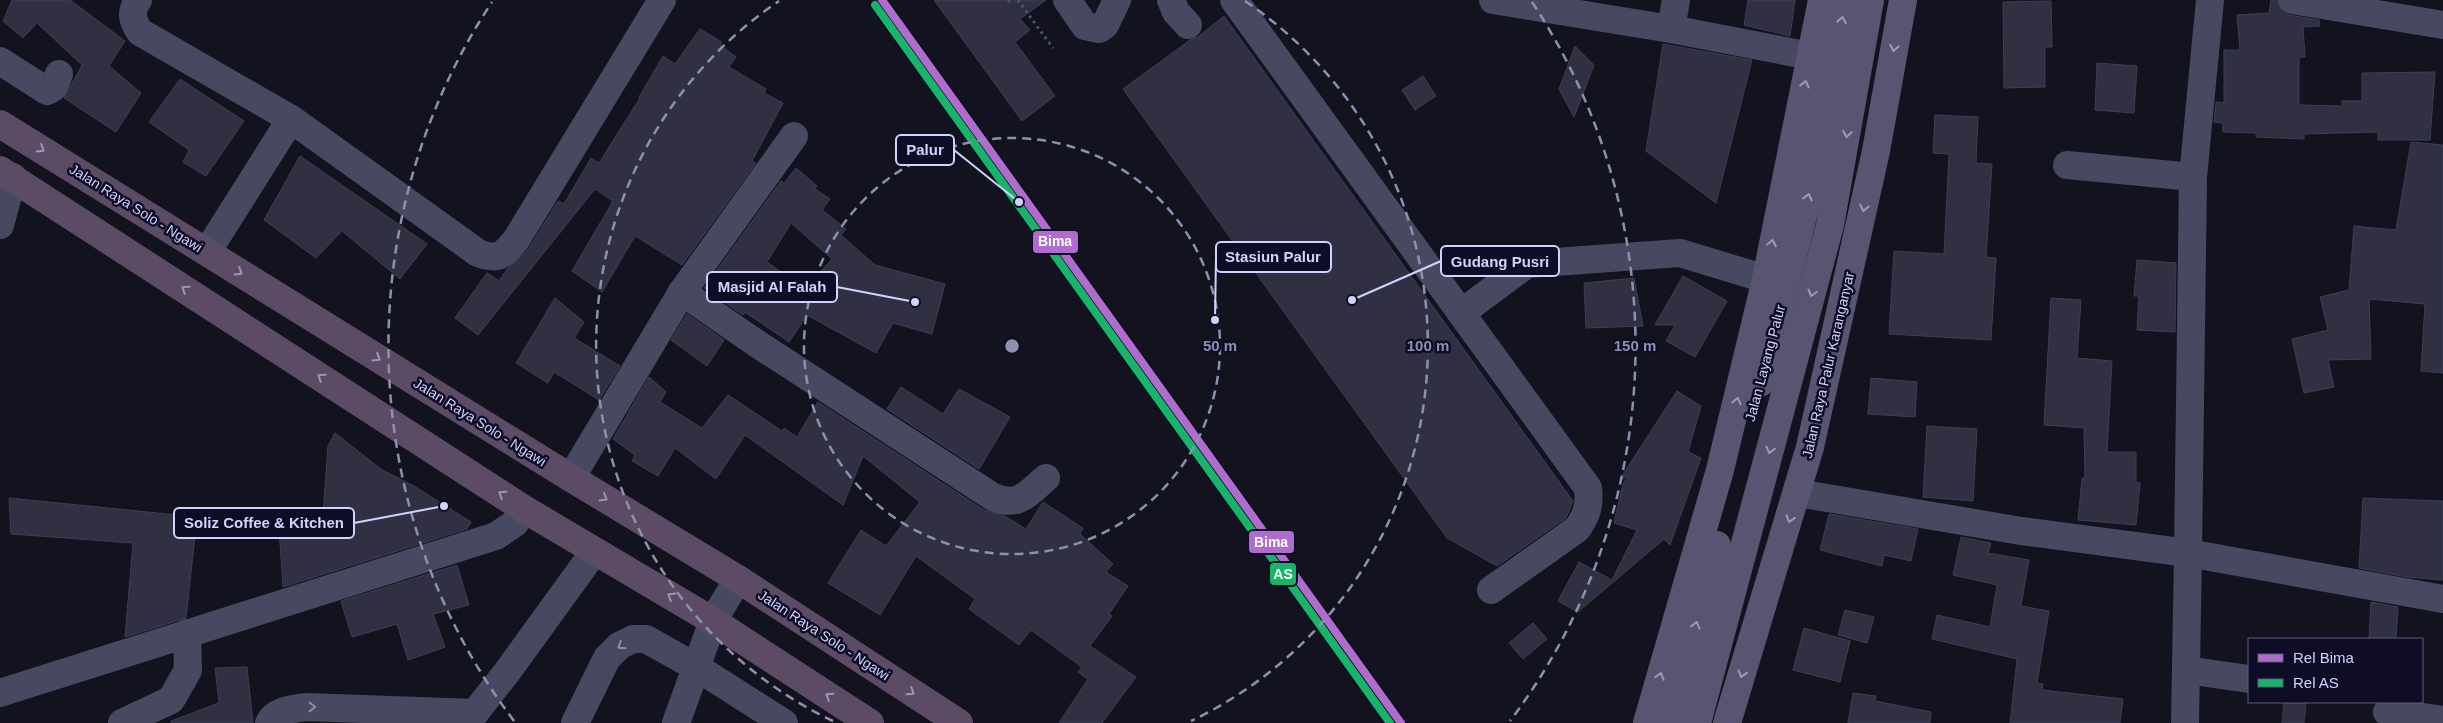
<svg xmlns="http://www.w3.org/2000/svg" width="2443" height="723" font-family="Helvetica,sans-serif">
<rect width="100%" height="100%" fill="#13131f"/>
<g fill="#313042" stroke="#3d3e54" fill-rule="evenodd">
<path d="M 12,0 L 70,0 L 125,41 L 109,66 L 141,93 L 116,132 L 64,98 L 82,65 L 37,23 L 23,38 L 3,21 Z"/>
<path d="M 934,0 L 1046,0 L 1020,19 L 1030,30 L 1015,42 L 1055,96 L 1022,121 Z"/>
<path d="M 1748,0 L 1795,0 L 1790,36 L 1744,25 Z"/>
<path d="M 2271,0 L 2277,0 L 2282,12 L 2289,15 L 2319,20 L 2320,26 L 2303,27 L 2305,57 L 2299,57 L 2299,105 L 2342,106 L 2342,101 L 2362,101 L 2362,73 L 2435,72 L 2430,140 L 2378,140 L 2378,132 L 2304,134 L 2304,139 L 2256,137 L 2256,133 L 2223,132 L 2223,123 L 2214,122 L 2216,102 L 2224,103 L 2224,50 L 2240,50 L 2237,15 L 2269,13 Z"/>
<path d="M 2051,1 L 2052,47 L 2045,47 L 2045,87 L 2004,88 L 2003,2 Z"/>
<path d="M 1224,16 L 1573,501 L 1566,518 L 1497,566 L 1447,538 L 1123,89 L 1190,40 L 1198,37 Z"/>
<path d="M 700,29 L 722,42 L 720,45 L 736,57 L 729,67 L 766,89 L 764,93 L 783,103 L 752,161 L 756,163 L 682,265 L 635,236 L 602,292 L 572,271 L 613,201 L 595,189 L 478,335 L 455,318 L 487,273 L 499,281 L 507,269 L 528,250 L 558,201 L 564,204 L 591,158 L 599,163 L 640,98 L 639,97 L 663,56 L 675,64 Z"/>
<path d="M 1663,44 L 1752,60 L 1716,203 L 1646,151 Z"/>
<path d="M 1575,46 L 1594,65 L 1574,117 L 1559,89 Z"/>
<path d="M 2097,63 L 2137,66 L 2134,113 L 2095,110 Z"/>
<path d="M 1423,76 L 1436,96 L 1415,110 L 1402,90 Z"/>
<path d="M 180,79 L 244,121 L 206,176 L 183,162 L 189,150 L 149,122 Z"/>
<path d="M 1935,115 L 1978,117 L 1976,163 L 1992,164 L 1986,257 L 1996,258 L 1991,340 L 1889,334 L 1894,251 L 1944,254 L 1949,154 L 1933,153 Z"/>
<path d="M 2411,142 L 2443,145 L 2443,373 L 2421,371 L 2425,304 L 2369,299 L 2371,359 L 2328,360 L 2334,387 L 2304,393 L 2292,339 L 2328,330 L 2320,297 L 2349,290 L 2354,226 L 2396,230 Z"/>
<path d="M 300,156 L 427,244 L 400,279 L 342,231 L 316,258 L 264,220 Z"/>
<path d="M 796,168 L 817,186 L 815,189 L 830,199 L 822,210 L 846,229 L 841,235 L 875,265 L 945,284 L 932,334 L 893,323 L 876,353 L 807,315 L 789,342 L 745,312 L 743,315 L 704,288 L 781,181 L 784,183 ZM 791,223 L 832,259 L 805,289 L 767,262 Z"/>
<path d="M 2137,260 L 2176,263 L 2175,332 L 2137,330 L 2139,296 L 2134,296 Z"/>
<path d="M 1683,276 L 1727,301 L 1695,357 L 1666,341 L 1675,325 L 1655,325 Z"/>
<path d="M 1634,278 L 1643,326 L 1586,328 L 1584,283 Z"/>
<path d="M 555,298 L 584,322 L 574,338 L 620,366 L 599,400 L 554,372 L 548,383 L 516,363 Z"/>
<path d="M 2051,298 L 2081,300 L 2077,358 L 2112,361 L 2107,452 L 2136,452 L 2136,482 L 2140,483 L 2136,525 L 2078,520 L 2082,478 L 2085,478 L 2084,428 L 2044,425 Z"/>
<path d="M 687,314 L 724,340 L 707,366 L 671,340 Z"/>
<path d="M 649,377 L 666,392 L 660,402 L 702,428 L 728,395 L 782,431 L 784,428 L 797,437 L 818,402 L 984,510 L 1005,516 L 1026,529 L 1043,502 L 1083,528 L 1080,534 L 1113,564 L 1106,572 L 1128,586 L 1109,614 L 1112,616 L 1090,646 L 1136,677 L 1102,723 L 1059,723 L 1088,679 L 1078,672 L 1082,667 L 1031,630 L 1019,645 L 969,609 L 975,599 L 916,556 L 880,615 L 828,583 L 861,530 L 886,546 L 920,502 L 863,456 L 843,505 L 745,435 L 716,479 L 675,448 L 658,476 L 632,461 L 635,455 L 613,439 Z"/>
<path d="M 1871,378 L 1917,382 L 1915,417 L 1868,414 Z"/>
<path d="M 901,387 L 943,414 L 959,389 L 1010,417 L 979,469 L 887,409 Z"/>
<path d="M 1677,391 L 1701,406 L 1688,452 L 1701,458 L 1670,545 L 1664,539 L 1578,612 L 1558,601 L 1579,562 L 1612,580 L 1637,530 L 1614,523 L 1623,484 L 1629,475 L 1621,480 L 1620,479 Z"/>
<path d="M 1927,426 L 1977,429 L 1973,501 L 1923,497 Z"/>
<path d="M 335,433 L 382,470 L 414,486 L 471,522 L 467,529 L 283,587 L 279,527 L 322,530 L 328,446 Z"/>
<path d="M 9,498 L 197,517 L 186,618 L 125,637 L 133,543 L 11,534 Z"/>
<path d="M 2363,498 L 2443,501 L 2443,580 L 2407,577 L 2359,568 Z"/>
<path d="M 1829,514 L 1918,529 L 1911,561 L 1884,555 L 1882,566 L 1820,550 Z"/>
<path d="M 1961,537 L 1991,543 L 1988,553 L 2029,560 L 2021,606 L 2049,611 L 2037,683 L 2043,684 L 2042,690 L 2123,699 L 2120,723 L 2010,723 L 2017,659 L 1932,639 L 1937,615 L 1990,627 L 1997,585 L 1953,575 Z"/>
<path d="M 457,565 L 469,605 L 433,614 L 445,647 L 408,660 L 397,624 L 352,637 L 341,601 Z"/>
<path d="M 2371,602 L 2398,607 L 2396,639 L 2369,639 Z"/>
<path d="M 1845,610 L 1874,617 L 1867,643 L 1838,635 Z"/>
<path d="M 1533,623 L 1547,639 L 1523,659 L 1509,643 Z"/>
<path d="M 1804,628 L 1850,641 L 1840,682 L 1793,670 Z"/>
<path d="M 247,667 L 253,723 L 171,723 L 171,721 L 219,703 L 215,668 Z"/>
<path d="M 1853,693 L 1876,696 L 1875,701 L 1931,712 L 1930,723 L 1848,723 Z"/>
<path d="M 2284,702 L 2306,702 L 2304,723 L 2282,723 Z"/>
</g>
<g fill="none" stroke-linecap="round" stroke-linejoin="round">
<g stroke="#465a64" stroke-width="3" stroke-dasharray="2.5 4" stroke-linecap="butt">
<path d="M 1018,0 L 1053,48"/>
<path d="M 1008,2 L 1010,0"/>
</g>
<g stroke="#474960" stroke-width="28">
<path d="M 138,0 C 130,13 132,20 140,32 L 291,119 L 478,253 C 499,261 503,255 516,240 L 662,0"/>
<path d="M 1067,0 L 1085,26 L 1099,29 L 1105,25 L 1117,0"/>
<path d="M 1171,0 L 1176,12 L 1188,25"/>
<path d="M 1234,0 L 1588,488 C 1590,505 1587,515 1577,529 L 1491,590"/>
<path d="M 1493,0 L 1671,29 L 1811,56"/>
<path d="M 2292,0 L 2443,25"/>
<path d="M 1671,29 L 1676,0"/>
<path d="M 0,61 L 47,91 L 54,87 L 59,74"/>
<path d="M 2067,165 L 2193,177"/>
<path d="M 0,225 L 13,177"/>
<path d="M 207,252 L 291,119"/>
<path d="M 682,292 L 756,343 L 993,497 C 1019,508 1028,493 1046,478"/>
<path d="M 1461,313 L 1527,264 L 1680,253 L 1766,279"/>
<path d="M 571,478 L 682,292 L 794,136"/>
<path d="M 1798,493 L 2021,531 L 2188,553 L 2193,177 L 2210,0"/>
<path d="M 2186,670 L 2249,679"/>
<path d="M 0,693 L 496,536 L 515,523 L 524,509"/>
<path d="M 2387,712 L 2443,720"/>
<path d="M 122,723 L 171,700 L 188,670 L 187,633"/>
<path d="M 269,723 C 275,710 293,709 306,707 L 475,713"/>
<path d="M 467,723 L 507,672 L 594,552"/>
<path d="M 575,723 L 607,658 L 619,646 L 633,639 L 646,639 L 696,667 L 784,723"/>
<path d="M 676,723 L 713,621 L 738,579"/>
<path d="M 2185,723 L 2188,553 L 2443,599"/>
</g>
<g stroke="#5a5473" stroke-width="28">
<path d="M 1760,383 L 1819,154 L 1845,0"/>
<path d="M 1647,723 L 1720,470 L 1766,279 L 1822,0"/>
<path d="M 1671,723 L 1717,545"/>
<path d="M 1697,723 L 1830,225 L 1870,0"/>
<path d="M 1727,723 L 1810,447 L 1876,151 L 1903,0"/>
</g>
<g stroke="#5c4b65" stroke-width="28">
<path d="M 0,124 L 571,478 L 738,579 L 959,723"/>
<path d="M 0,170 L 524,509 L 713,621 L 870,723"/>
</g>
<g stroke="#0e0d25" stroke-width="11">
<path id="rail-1" d="M 882,0 L 1401,723"/>
</g>
<g stroke="#0e0d25" stroke-width="11">
<path id="rail-2" d="M 875,5 L 1390,723"/>
</g>
<use href="#rail-1" stroke="#b06ccc" stroke-width="8"/>
<use href="#rail-2" stroke="#17b46a" stroke-width="8"/>
</g>
<defs><path id="oneway-chevron" d="M-2-3.5L2.5 0L-2 3.5" fill="none" stroke-width="1.6" stroke-linecap="round" stroke-linejoin="round" transform="scale(1.25)"/></defs>
<g stroke="#9b9ac0">
<use href="#oneway-chevron" transform="translate(1842 20) rotate(-80)"/>
<use href="#oneway-chevron" transform="translate(1894 48) rotate(100)"/>
<use href="#oneway-chevron" transform="translate(1805 84) rotate(-77)"/>
<use href="#oneway-chevron" transform="translate(1847 134) rotate(100)"/>
<use href="#oneway-chevron" transform="translate(1808 197) rotate(-76)"/>
<use href="#oneway-chevron" transform="translate(1864 208) rotate(103)"/>
<use href="#oneway-chevron" transform="translate(1772 243) rotate(-79)"/>
<use href="#oneway-chevron" transform="translate(1812 293) rotate(105)"/>
<use href="#oneway-chevron" transform="translate(1737 401) rotate(-77)"/>
<use href="#oneway-chevron" transform="translate(1770 450) rotate(105)"/>
<use href="#oneway-chevron" transform="translate(1790 519) rotate(107)"/>
<use href="#oneway-chevron" transform="translate(1696 625) rotate(-75)"/>
<use href="#oneway-chevron" transform="translate(1742 674) rotate(107)"/>
<use href="#oneway-chevron" transform="translate(1660 676) rotate(-74)"/>
</g>
<g stroke="#9c96ba">
<use href="#oneway-chevron" transform="translate(41 149) rotate(32)"/>
<use href="#oneway-chevron" transform="translate(239 272) rotate(32)"/>
<use href="#oneway-chevron" transform="translate(185 289) rotate(-147)"/>
<use href="#oneway-chevron" transform="translate(377 358) rotate(32)"/>
<use href="#oneway-chevron" transform="translate(321 377) rotate(-147)"/>
<use href="#oneway-chevron" transform="translate(502 494) rotate(-147)"/>
<use href="#oneway-chevron" transform="translate(604 498) rotate(31)"/>
<use href="#oneway-chevron" transform="translate(671 596) rotate(-150)"/>
<use href="#oneway-chevron" transform="translate(911 692) rotate(33)"/>
<use href="#oneway-chevron" transform="translate(829 696) rotate(-147)"/>
</g>
<g stroke="#8c8eb0">
<use href="#oneway-chevron" transform="translate(621 646) rotate(147)"/>
<use href="#oneway-chevron" transform="translate(312 707) rotate(1)"/>
</g>
<g fill="none" stroke="#8e90b1" stroke-width="2.5" stroke-dasharray="9 6">
<circle cx="1012" cy="346" r="208"/>
<path d="M833 721A416 416 0 0 1 779 1M1245 1A416 416 0 0 1 1191 721"/>
<path d="M514 721A623 623 0 0 1 492 2M1532 2A623 623 0 0 1 1510 721"/>
</g>
<g text-anchor="middle" stroke-width="5" stroke-linejoin="round" paint-order="stroke">
<g font-size="14" fill="#d1d3ff" stroke="#0e0d25">
<text transform="translate(136 208) rotate(32)" y="5">Jalan Raya Solo - Ngawi</text>
<text transform="translate(1765 363) rotate(-75)" y="5">Jalan Layang Palur</text>
<text transform="translate(1828 365) rotate(-77)" y="5">Jalan Raya Palur Karanganyar</text>
<text transform="translate(480 422) rotate(32)" y="5">Jalan Raya Solo - Ngawi</text>
<text transform="translate(824 635) rotate(33)" y="5">Jalan Raya Solo - Ngawi</text>
</g>
</g>
<circle cx="1012" cy="346" r="8" fill="#8e90b1" stroke="#0e0d25" stroke-width="2.5"/>
<g font-size="15" text-anchor="middle" font-weight="bold" fill="#8e90b1" stroke="#0e0d25" stroke-width="5" stroke-linejoin="round" paint-order="stroke">
<text x="1220" y="351">50 m</text>
<text x="1428" y="351">100 m</text>
<text x="1635" y="351">150 m</text>
</g>
<path fill="none" stroke="#d1d3ff" stroke-width="2" d="M1019 202L954 150M1215 320L1216 257M1352 300L1441 261M915 302L837 287M444 506L354 523"/>
<g fill="#d1d3ff" stroke="#0e0d25" stroke-width="2">
<circle cx="1019" cy="202" r="5"/>
<circle cx="1215" cy="320" r="5"/>
<circle cx="1352" cy="300" r="5"/>
<circle cx="915" cy="302" r="5"/>
<circle cx="444" cy="506" r="5"/>
</g>
<g fill="#0e0d25" stroke="#d1d3ff" stroke-width="2">
<rect x="896" y="135" width="58" height="30" rx="5"/>
<rect x="1216" y="242" width="115" height="30" rx="5"/>
<rect x="1441" y="246" width="118" height="30" rx="5"/>
<rect x="707" y="272" width="130" height="30" rx="5"/>
<rect x="174" y="508" width="180" height="30" rx="5"/>
</g>
<g font-size="15" text-anchor="middle" font-weight="bold" fill="#d1d3ff">
<text x="925" y="155">Palur</text>
<text x="1273" y="262">Stasiun Palur</text>
<text x="1500" y="267">Gudang Pusri</text>
<text x="772" y="292">Masjid Al Falah</text>
<text x="264" y="528">Soliz Coffee &amp; Kitchen</text>
</g>
<g stroke="#0e0d25" stroke-width="2">
<rect x="1032" y="230" width="47" height="24" rx="5" fill="#b06ccc"/>
<rect x="1248" y="530" width="47" height="24" rx="5" fill="#b06ccc"/>
<rect x="1269" y="562" width="28" height="24" rx="5" fill="#17b46a"/>
</g>
<g font-size="14" text-anchor="middle" font-weight="bold" fill="#fff">
<text x="1055" y="246">Bima</text>
<text x="1271" y="547">Bima</text>
<text x="1283" y="579">AS</text>
</g>
<rect x="2248" y="638" width="175" height="65" fill="#0e0d25" stroke="#5c5c7c"/>
<rect x="2258" y="654" width="25" height="8" fill="#b06ccc" stroke="#5c5c7c"/>
<text x="2293" y="663" font-size="15" fill="#d1d3ff">Rel Bima</text>
<rect x="2258" y="679" width="25" height="8" fill="#17b46a" stroke="#5c5c7c"/>
<text x="2293" y="688" font-size="15" fill="#d1d3ff">Rel AS</text>
</svg>
